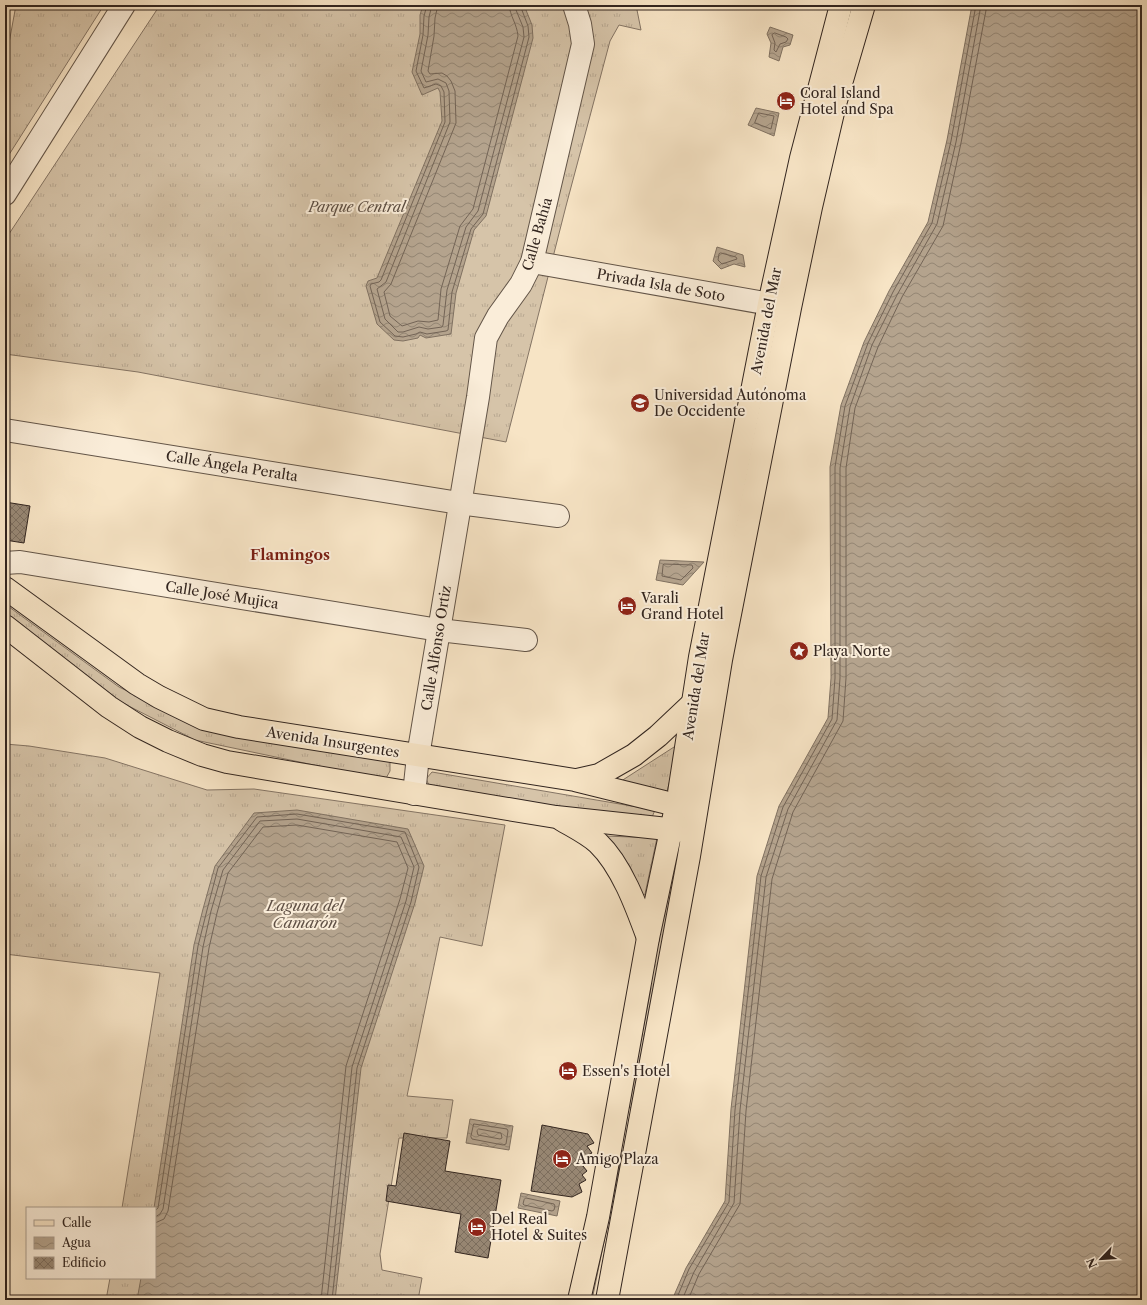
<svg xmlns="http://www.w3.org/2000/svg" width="1147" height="1305" font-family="'Libre Caslon Text',serif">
<defs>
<pattern id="grass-tufts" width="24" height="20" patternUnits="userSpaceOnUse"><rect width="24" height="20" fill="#d6c4a9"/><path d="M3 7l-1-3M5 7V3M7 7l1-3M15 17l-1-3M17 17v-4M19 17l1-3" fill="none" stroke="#b8a891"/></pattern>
<pattern id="water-waves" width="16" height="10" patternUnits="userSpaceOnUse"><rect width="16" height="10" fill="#b4a38d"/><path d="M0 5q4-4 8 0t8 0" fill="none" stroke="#938573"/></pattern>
<pattern id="building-cross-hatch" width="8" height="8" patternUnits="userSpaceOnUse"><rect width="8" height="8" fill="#988875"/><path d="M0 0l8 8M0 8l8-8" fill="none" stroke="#7d6f5f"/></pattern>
</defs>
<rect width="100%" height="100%" fill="#f7e4c5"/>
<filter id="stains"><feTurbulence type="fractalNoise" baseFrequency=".005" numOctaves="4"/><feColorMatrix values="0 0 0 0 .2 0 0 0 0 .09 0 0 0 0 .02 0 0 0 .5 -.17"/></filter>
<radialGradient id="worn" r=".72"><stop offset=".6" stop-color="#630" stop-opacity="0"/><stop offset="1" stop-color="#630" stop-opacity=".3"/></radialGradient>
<g fill="url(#grass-tufts)" stroke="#847464">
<path d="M 16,5 L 104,5 L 5,161 L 5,65 Z"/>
<path d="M 160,5 L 636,5 L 641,30 L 619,25 L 610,41 L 566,206 L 506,442 L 138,372 L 5,354 L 5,240 Z"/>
<path d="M 5,604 L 119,687 L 196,724 L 390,760 L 390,771 L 385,780 L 195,740 L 119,701 L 5,621 Z"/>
<path d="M 5,744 L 29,746 L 105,758 L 207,790 L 254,789 L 505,825 L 482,946 L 440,937 L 407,1096 L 453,1100 L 447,1138 L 399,1138 L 380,1254 L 382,1270 L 422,1278 L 418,1300 L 106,1300 L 110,1278 L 155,1278 L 155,1208 L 122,1208 L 160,973 L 5,954 Z"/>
<path d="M 674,747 L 677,753 L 665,799 L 615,785 Z"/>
<path d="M 432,772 L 655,810 L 650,822 L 431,789 L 426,779 Z"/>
<path d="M 605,836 L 657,838 L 645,894 L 641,899 Z"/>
<path d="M 673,852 L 678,852 L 680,854 L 634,1106 L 630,1108 L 626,1106 L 632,1086 L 651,988 L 650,985 Z"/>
<path d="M 620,1151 L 621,1159 L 592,1300 L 588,1300 Z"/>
</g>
<g fill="url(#water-waves)" stroke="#807161">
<path d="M 423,5 L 524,5 L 532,25 L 533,38 L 486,216 L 474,230 L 456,293 L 451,334 L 426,338 L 420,335 L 418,338 L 403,341 L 394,340 L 377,324 L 366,286 L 368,281 L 377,278 L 442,121 L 440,92 L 438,88 L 422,95 L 412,72 L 420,34 L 420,15 Z"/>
<path d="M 972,5 L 1142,5 L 1142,1300 L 672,1300 L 686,1268 L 725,1201 L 731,1109 L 757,876 L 779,806 L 828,718 L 831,678 L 830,467 L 841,405 L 864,342 L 889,291 L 928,222 L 947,140 Z"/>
<path d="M 770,27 L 793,35 L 790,45 L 783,47 L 779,61 L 769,57 L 771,43 L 767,34 Z"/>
<path d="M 756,108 L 779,113 L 774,136 L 748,125 Z"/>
<path d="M 717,247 L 743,255 L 745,267 L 734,264 L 721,269 L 713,261 Z"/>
<path d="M 660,560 L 704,562 L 683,585 L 656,580 Z"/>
<path d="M 297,810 L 408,829 L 424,866 L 415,903 L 361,1068 L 335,1300 L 137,1300 L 141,1278 L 155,1278 L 155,1208 L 154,1208 L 194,945 L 203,909 L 215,866 L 254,813 Z"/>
<path d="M 470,1119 L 513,1126 L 509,1150 L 466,1143 Z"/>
<path d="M 521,1193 L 560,1201 L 557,1216 L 518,1208 Z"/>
</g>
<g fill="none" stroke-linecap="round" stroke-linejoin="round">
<g stroke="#736456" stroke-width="1">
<path d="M 427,5 L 424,16 L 423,35 L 416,71 L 424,88 L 436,84 L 441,86 L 444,92 L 445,122 L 381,280 L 379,282 L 371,284 L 370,286 L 380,322 L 395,336 L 403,337 L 416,334 L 420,332 L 427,334 L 446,331 L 448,330 L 452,292 L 471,229 L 483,214 L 529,37 L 528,26 L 520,5"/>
<path d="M 432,5 L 429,17 L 428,35 L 421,71 L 426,82 L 438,79 L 446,83 L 449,91 L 450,122 L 386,282 L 377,289 L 385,319 L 398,332 L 403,332 L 419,327 L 428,329 L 442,327 L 443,325 L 447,290 L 466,227 L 478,211 L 524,37 L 523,27 L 516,10 L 515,5"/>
<path d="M 438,5 L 435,18 L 434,36 L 428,71 L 430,74 L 442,73 L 447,76 L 451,81 L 455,91 L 456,123 L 391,284 L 384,292 L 390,316 L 402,326 L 418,321 L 429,322 L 438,320 L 441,289 L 460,226 L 473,209 L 518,36 C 517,24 510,16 509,5"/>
<path d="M 775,33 L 786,37 L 788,39 L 786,42 L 780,44 L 776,52 L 774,50 L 775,43 L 772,35 Z"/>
<path d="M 759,113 L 774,116 L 771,129 L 755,123 Z"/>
<path d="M 721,253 L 736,257 L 737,259 L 722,264 L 718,260 L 719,254 Z"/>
<path d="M 664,564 L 692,565 L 693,568 L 681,580 L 662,576 L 663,566 Z"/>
<path d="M 474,1124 L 507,1129 L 508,1131 L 506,1144 L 503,1145 L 472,1139 L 471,1137 Z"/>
<path d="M 479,1129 L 501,1133 L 502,1138 L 500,1139 L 478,1135 L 477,1131 Z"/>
<path d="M 526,1198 L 554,1204 L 555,1206 L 554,1210 L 552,1211 L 524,1205 L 523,1204 L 524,1200 Z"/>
<path d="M 155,1211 L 158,1208 L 161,1189 L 198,946 L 207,910 L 218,868 L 257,817 L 297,814 L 405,832 L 419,867 L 411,902 L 357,1068 L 332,1300"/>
<path d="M 155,1217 L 160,1214 L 163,1209 L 203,947 L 211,911 L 223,870 L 260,821 L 297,819 L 401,837 L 414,867 L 406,901 L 352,1067 L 327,1300"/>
<path d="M 155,1223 L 164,1219 L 168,1211 L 209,948 L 217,913 L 228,873 L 263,827 L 297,825 L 397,842 L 408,868 L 400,899 L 346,1066 L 321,1300"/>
<path d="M 676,1300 L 689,1269 L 729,1202 L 735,1110 L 761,876 L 783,807 L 832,719 L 835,678 L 835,467 L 845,406 L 868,343 L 893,292 L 932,223 L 951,141 L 976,5"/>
<path d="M 682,1300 L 694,1272 L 734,1203 L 740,1110 L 766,877 L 788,809 L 837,720 L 840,678 L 840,468 L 850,407 L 872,345 L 897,295 L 937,224 L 956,142 L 981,5"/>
<path d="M 688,1300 L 699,1274 L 740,1204 L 746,1111 L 772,879 L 793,812 L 843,721 L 846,678 L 846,468 L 855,408 L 878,347 L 902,297 L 943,226 L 961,143 L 987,5"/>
</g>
</g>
<g fill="url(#building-cross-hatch)" stroke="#32251f">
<path d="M 5,502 L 30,506 L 24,543 L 5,540 Z"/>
<path d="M 542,1125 L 588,1134 L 594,1143 L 587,1146 L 592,1153 L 586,1156 L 589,1162 L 583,1166 L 587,1171 L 582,1175 L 586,1180 L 579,1184 L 582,1192 L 572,1197 L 531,1191 Z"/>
<path d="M 404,1133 L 450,1141 L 445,1171 L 501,1180 L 488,1258 L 455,1252 L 461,1214 L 386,1201 L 388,1185 L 396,1186 Z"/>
</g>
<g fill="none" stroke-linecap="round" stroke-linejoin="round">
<g stroke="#635548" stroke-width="24">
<g id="minor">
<path d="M 5,194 L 124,5"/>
<path d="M 532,262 L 787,307"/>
<path d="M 5,430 L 459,503 L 558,516"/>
<path d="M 5,563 L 20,562 L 439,630 L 526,640"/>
<path d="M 414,794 L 418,756 L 478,397 L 486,338 L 498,316 L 521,284 L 532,262 L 583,44 L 580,24 L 574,5"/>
</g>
</g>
<g stroke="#32251f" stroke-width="24">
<g id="major">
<path d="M 5,588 L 137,684 L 159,697 L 204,719 L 239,727 L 575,780 L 676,805 L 690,807"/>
<path d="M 5,626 L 109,707 L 140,727 L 168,741 L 202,755 L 227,762 L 556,817 L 686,831"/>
<path d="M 577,780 L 599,775 L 634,755 L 658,736 L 694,702"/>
<path d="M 562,820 C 574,827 588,834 598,843 C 622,866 637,908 648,938"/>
<path d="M 579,1300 L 598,1217 L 648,938 L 679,793 L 700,657 L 769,304 L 801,158 L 841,5"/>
<path d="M 607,1300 L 689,856 L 721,660 L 790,308 L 811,207 L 835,104 L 864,5"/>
</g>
</g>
<use href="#minor" stroke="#faedd9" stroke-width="22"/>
<use href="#major" stroke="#f7e4c5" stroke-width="22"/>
</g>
<defs>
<g id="hotel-disc" transform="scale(1)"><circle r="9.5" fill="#8f2418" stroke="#faedd9"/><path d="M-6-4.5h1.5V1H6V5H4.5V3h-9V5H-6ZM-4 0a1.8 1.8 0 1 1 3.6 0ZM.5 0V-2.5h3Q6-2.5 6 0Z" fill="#fff"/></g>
<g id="university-disc" transform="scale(1)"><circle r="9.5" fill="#8f2418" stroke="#faedd9"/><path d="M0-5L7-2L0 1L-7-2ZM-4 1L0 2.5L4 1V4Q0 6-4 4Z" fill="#fff"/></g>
<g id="sight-disc" transform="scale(1)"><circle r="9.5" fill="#8f2418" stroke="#faedd9"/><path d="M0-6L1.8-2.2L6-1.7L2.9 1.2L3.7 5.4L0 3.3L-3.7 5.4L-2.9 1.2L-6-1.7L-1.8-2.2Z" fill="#fff"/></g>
</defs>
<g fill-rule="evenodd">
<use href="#hotel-disc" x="786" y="101"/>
<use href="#university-disc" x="640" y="403"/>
<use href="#hotel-disc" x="627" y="606"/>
<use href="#sight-disc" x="799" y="651"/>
<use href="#hotel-disc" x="568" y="1071"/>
<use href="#hotel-disc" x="562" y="1159"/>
<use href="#hotel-disc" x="477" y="1227"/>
</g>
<g text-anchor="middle" stroke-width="4" stroke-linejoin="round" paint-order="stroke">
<g font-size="14" fill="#32251f" stroke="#faedd9" text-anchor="start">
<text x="800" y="98">Coral Island<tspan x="800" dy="16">Hotel and Spa</tspan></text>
<text x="654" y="400">Universidad Autónoma<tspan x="654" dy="16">De Occidente</tspan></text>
<text x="641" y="603">Varali<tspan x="641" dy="16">Grand Hotel</tspan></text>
<text x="813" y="656">Playa Norte</text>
<text x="582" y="1076">Essen's Hotel</text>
<text x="576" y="1164">Amigo Plaza</text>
<text x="491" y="1224">Del Real<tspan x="491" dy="16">Hotel &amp; Suites</tspan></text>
</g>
<g font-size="14" font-style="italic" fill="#5b4d42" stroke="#faedd9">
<text x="357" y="212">Parque Central</text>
</g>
<g font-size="14" fill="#32251f" stroke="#faedd9">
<text transform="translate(537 234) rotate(-74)" y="5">Calle Bahía</text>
<text transform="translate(661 285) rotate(10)" y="5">Privada Isla de Soto</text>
<text transform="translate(766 321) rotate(-79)" y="5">Avenida del Mar</text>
<text transform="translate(232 466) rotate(9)" y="5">Calle Ángela Peralta</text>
<text transform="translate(222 595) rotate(9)" y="5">Calle José Mujica</text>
<text transform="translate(436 648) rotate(-81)" y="5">Calle Alfonso Ortiz</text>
<text transform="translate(696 686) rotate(-81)" y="5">Avenida del Mar</text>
<text transform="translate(333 742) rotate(9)" y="5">Avenida Insurgentes</text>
</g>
<g font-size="15" font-weight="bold" fill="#7a1f14" stroke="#faedd9">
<text x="290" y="560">Flamingos</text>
</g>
<g font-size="15" font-style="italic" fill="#605146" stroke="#faedd9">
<text x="305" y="911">Laguna del<tspan x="305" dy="17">Camarón</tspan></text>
</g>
</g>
<rect width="1147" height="1305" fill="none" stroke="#f7e4c5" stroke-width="20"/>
<rect x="6" y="6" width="1135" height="1293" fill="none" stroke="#32251f" stroke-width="2"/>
<rect x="10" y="10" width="1127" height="1285" fill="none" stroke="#32251f"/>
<rect x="26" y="1207" width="130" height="72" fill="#faedd9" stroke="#aa9d8f"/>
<rect x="34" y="1220" width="20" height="6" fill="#f7e4c5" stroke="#aa9d8f"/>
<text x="62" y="1227" font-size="12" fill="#32251f">Calle</text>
<rect x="34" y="1237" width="20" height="12" fill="url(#water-waves)" stroke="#aa9d8f"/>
<text x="62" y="1247" font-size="12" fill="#32251f">Agua</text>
<rect x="34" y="1257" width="20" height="12" fill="url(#building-cross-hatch)" stroke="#aa9d8f"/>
<text x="62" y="1267" font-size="12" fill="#32251f">Edificio</text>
<g transform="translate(1101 1259) rotate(245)" stroke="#faedd9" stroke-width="3" paint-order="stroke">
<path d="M0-3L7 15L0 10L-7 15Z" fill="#32251f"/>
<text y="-6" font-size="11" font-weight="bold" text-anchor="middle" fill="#32251f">N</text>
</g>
<rect width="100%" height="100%" filter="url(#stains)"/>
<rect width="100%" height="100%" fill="url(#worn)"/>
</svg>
